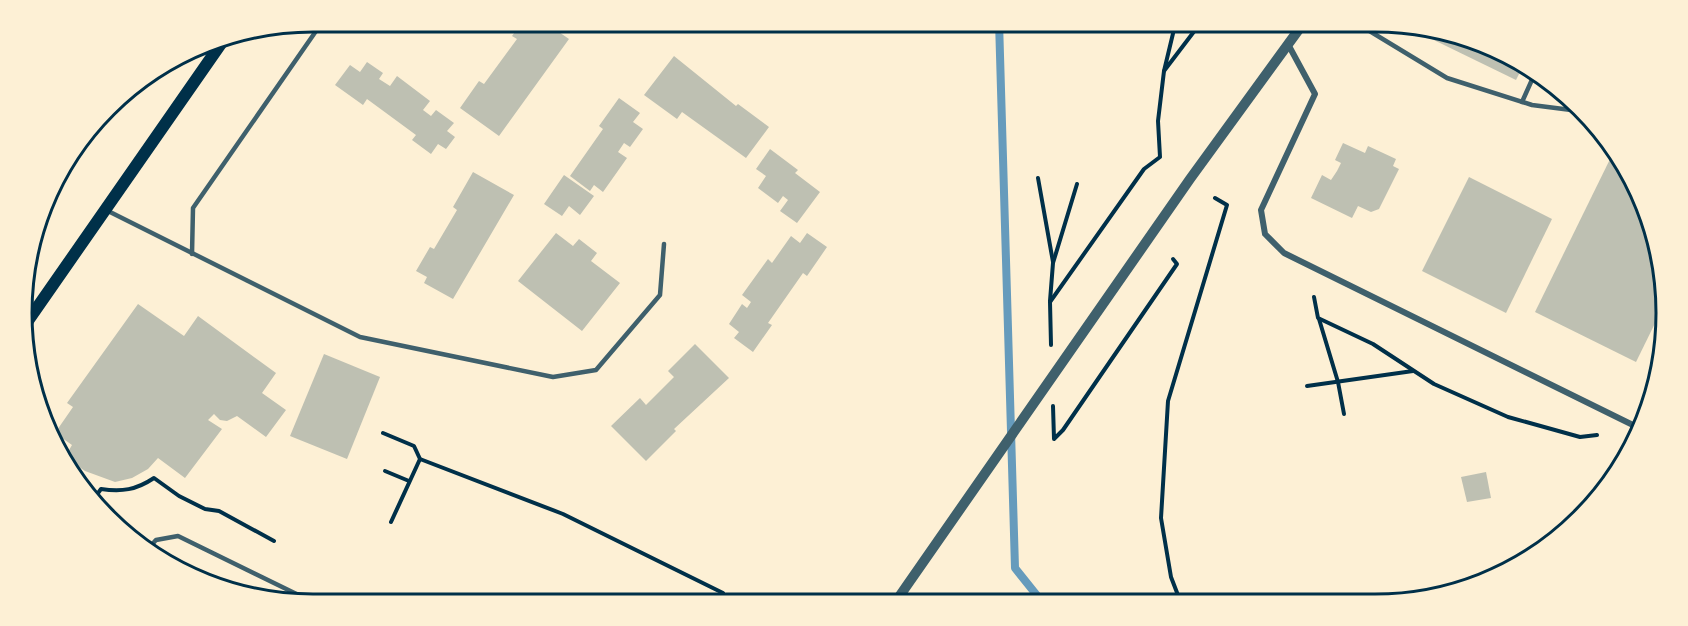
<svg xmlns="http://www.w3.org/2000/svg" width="1688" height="626" font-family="'Fira Sans',sans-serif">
<rect width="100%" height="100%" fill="#fdf0d5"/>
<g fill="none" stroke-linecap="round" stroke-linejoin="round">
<path stroke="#669bbc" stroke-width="8" d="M 999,21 L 1015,568 L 1043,603"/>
</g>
<g fill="#bec0b2">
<path d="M 523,21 L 543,21 L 569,39 L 499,136 L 460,108 L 479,81 L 484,84 L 517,39 L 512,36 Z"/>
<path d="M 1403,25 L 1451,31 L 1523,66 L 1516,80 Z"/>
<path d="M 674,56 L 736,106 L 738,104 L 769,127 L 746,158 L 682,112 L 677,119 L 644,95 Z"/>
<path d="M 367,62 L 383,73 L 379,79 L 390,86 L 397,76 L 430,101 L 423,110 L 431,116 L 436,110 L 454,123 L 447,131 L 455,137 L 446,149 L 438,144 L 431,154 L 412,140 L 416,135 L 367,99 L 363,105 L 335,85 L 350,65 L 360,72 Z"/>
<path d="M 619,98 L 640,113 L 633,122 L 643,129 L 630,147 L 624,143 L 618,152 L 627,158 L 603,192 L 594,185 L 590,191 L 570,176 L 603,129 L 599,126 Z"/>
<path d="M 1343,143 L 1365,153 L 1368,146 L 1396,159 L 1393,166 L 1399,169 L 1379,209 L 1371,212 L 1358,206 L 1352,218 L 1311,198 L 1322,175 L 1331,180 L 1337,171 L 1341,163 L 1335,160 Z"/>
<path d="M 770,149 L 798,170 L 795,173 L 820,192 L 797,223 L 780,211 L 788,200 L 783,196 L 778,203 L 758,188 L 766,176 L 756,169 Z"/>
<path d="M 1614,151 L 1628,167 L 1665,275 L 1662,309 L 1636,362 L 1535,312 Z"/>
<path d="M 473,172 L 514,195 L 453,299 L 424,283 L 427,277 L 416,271 L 430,247 L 434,249 L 457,210 L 453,207 Z"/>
<path d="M 564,175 L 594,196 L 580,215 L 569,206 L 562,216 L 544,204 Z"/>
<path d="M 1469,177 L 1552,219 L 1506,313 L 1422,271 Z"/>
<path d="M 556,233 L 573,246 L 579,239 L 597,253 L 591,261 L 620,283 L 582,331 L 518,281 Z"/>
<path d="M 807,233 L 827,247 L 807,276 L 803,273 L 768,323 L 772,325 L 753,352 L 734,338 L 739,332 L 729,324 L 742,304 L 747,308 L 751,302 L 742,295 L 768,259 L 772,263 L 791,236 L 800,243 Z"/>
<path d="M 138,304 L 184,336 L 198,316 L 276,373 L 262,393 L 286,410 L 266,437 L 237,416 L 227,421 L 220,420 L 214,414 L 208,420 L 222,429 L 185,478 L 158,458 L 148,469 L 132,478 L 115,482 L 85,471 L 65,457 L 72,445 L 55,433 L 73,407 L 67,403 Z"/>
<path d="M 695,344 L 729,378 L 674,429 L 676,431 L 646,461 L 611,426 L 640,398 L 646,405 L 674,377 L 668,371 Z"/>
<path d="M 324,354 L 380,377 L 347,459 L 290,436 Z"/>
<path d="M 1486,472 L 1491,498 L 1467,502 L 1461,477 Z"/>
</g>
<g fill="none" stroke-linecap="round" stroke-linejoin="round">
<g stroke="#003049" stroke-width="4">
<path d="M 1176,21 L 1164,71 L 1202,21"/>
<path d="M 1038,178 L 1053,262"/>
<path d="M 1314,297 L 1318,318 L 1373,344 L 1434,384 L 1508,417 L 1580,437 L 1597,435"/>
<path d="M 1050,301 L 1053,263 L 1077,184"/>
<path d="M 1319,319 L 1338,382 L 1344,414"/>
<path d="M 1051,345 L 1050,302 L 1144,169 L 1160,157 L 1158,121 L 1164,71"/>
<path d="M 1307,386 L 1413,371"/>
<path d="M 1053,406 L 1054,439 L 1063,430 L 1177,264 L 1173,259"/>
<path d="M 383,433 L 414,446 L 420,459 L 563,514 L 723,593"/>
<path d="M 385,471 L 409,481"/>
<path d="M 93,500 L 101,489 C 122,492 136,490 154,478 L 179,496 L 205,509 L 219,511 L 274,541"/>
<path d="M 391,522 L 420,459"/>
<path d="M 1181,603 L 1171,577 L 1161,518 L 1168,401 L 1227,205 L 1215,198"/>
</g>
<g stroke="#3f606c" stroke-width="4.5">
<path d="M 456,21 L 461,24"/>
<path d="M 1353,21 L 1447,78 L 1532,105 L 1579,111"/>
<path d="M 1522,102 L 1535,73"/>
<path d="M 108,211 L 360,337 L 553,377 L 596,370 L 660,295 L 664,244"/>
<path d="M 192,254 L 193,208 L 323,21"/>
<path d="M 147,550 L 156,540 L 178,536 L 319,605"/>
</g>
<path stroke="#3f606c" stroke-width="6" d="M 1289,46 L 1315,94 L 1261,210 L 1265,234 L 1284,253 L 1639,428"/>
<path stroke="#3f606c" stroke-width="10" d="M 894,604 L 1190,179 L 1305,21"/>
<path stroke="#003049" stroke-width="12" d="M 25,325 L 227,35"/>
</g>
<path d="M0 0H1688V626H0ZM313 32H1375A281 281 0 0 1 1656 313V313A281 281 0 0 1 1375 594H313A281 281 0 0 1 32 313V313A281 281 0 0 1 313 32Z" fill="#fdf0d5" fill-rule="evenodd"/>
<path fill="none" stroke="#003049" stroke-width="3" d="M313 32H1375A281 281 0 0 1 1656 313V313A281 281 0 0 1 1375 594H313A281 281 0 0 1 32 313V313A281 281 0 0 1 313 32Z"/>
</svg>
